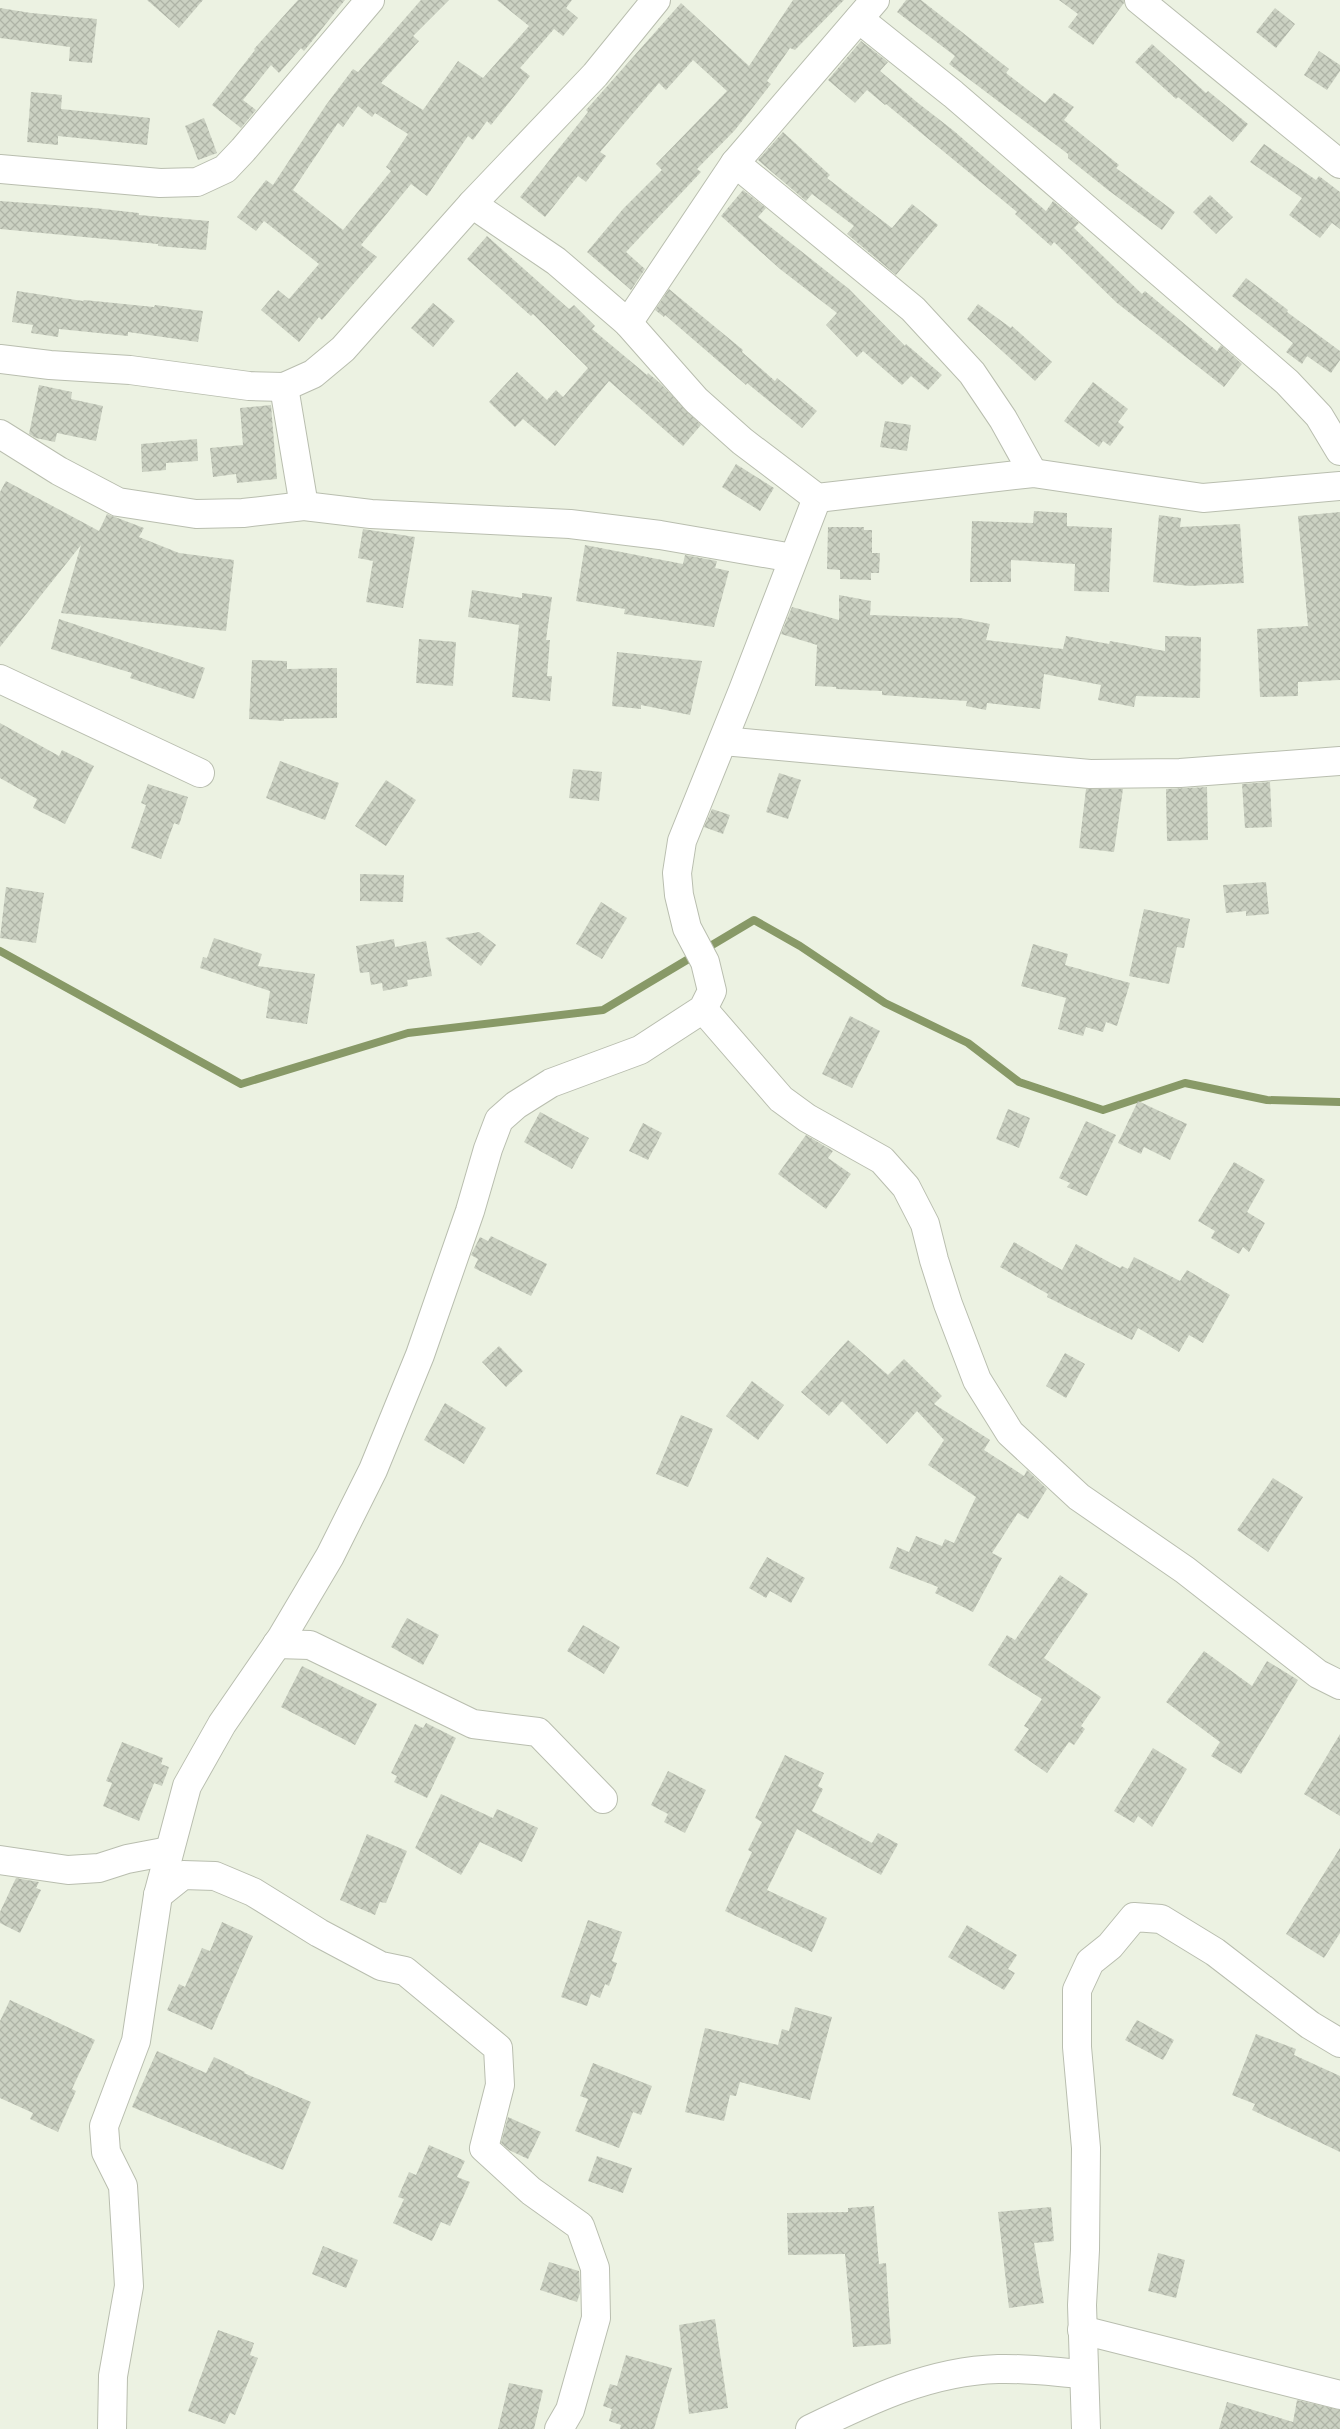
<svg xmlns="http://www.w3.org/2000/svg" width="1340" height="2429" font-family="Figtree,sans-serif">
<defs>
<pattern id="building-cross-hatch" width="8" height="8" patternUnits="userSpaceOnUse" patternTransform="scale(1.25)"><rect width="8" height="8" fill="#cbd1c2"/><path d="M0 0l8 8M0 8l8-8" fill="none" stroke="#aeb3a6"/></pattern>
</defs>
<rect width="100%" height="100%" fill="#ecf2e2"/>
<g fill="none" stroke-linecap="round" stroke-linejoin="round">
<path stroke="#889967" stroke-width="8" d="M 0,951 L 241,1084 L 408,1033 L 603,1010 L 754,920 L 800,946 L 885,1003 L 968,1043 L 1019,1082 L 1103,1110 L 1185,1083 L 1267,1100 L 1340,1102"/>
</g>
<g fill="url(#building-cross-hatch)" fill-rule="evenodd">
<path d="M 147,0 L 203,0 L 179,28 Z"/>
<path d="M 298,0 L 345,0 L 304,51 L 301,48 L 279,73 L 271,65 L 243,100 L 256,110 L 241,128 L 212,105 L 255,50 L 254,49 Z"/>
<path d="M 421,0 L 449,0 L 413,36 L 419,41 L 381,83 L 423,110 L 458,61 L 483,78 L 529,26 L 497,0 L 572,0 L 566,8 L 578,18 L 563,36 L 554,29 L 520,68 L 530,76 L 491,125 L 487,121 L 473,140 L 468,136 L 427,196 L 411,184 L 361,245 L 377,257 L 322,320 L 319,317 L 299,342 L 261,310 L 278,290 L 289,299 L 319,264 L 264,221 L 256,231 L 237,217 L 266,180 L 273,185 L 326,105 L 353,69 L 358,72 ZM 358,106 L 372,117 L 375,113 L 408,134 L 386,167 L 391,171 L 343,230 L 293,190 L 338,123 L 343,127 Z"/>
<path d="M 793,0 L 844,0 L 795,50 L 790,48 L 767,81 L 771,84 L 735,130 L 697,169 L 701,172 L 626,252 L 645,269 L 631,290 L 587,252 L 623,209 L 662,170 L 656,164 L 727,91 L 693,60 L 666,90 L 659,83 L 600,152 L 606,156 L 586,182 L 578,176 L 545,217 L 520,197 L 588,112 L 586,110 L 681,3 L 749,66 Z"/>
<path d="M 906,0 L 921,0 L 1009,69 L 1006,73 L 1045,103 L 1054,93 L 1074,107 L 1064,120 L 1119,165 L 1116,168 L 1175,212 L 1162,230 L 1108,190 L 1068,158 L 1068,154 L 949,64 L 955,56 L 897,12 Z"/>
<path d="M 1059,0 L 1124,0 L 1124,3 L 1093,45 L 1068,27 L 1078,14 Z"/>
<path d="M 0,8 L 31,13 L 97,19 L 92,63 L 69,61 L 70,47 L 0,38 Z"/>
<path d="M 1275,8 L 1295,24 L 1276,48 L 1256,32 Z"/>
<path d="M 861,41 L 888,62 L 880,71 L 918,103 L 954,131 L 1046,211 L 1053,201 L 1079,223 L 1074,228 L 1142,294 L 1145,291 L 1217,351 L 1221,345 L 1242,364 L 1224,387 L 1117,303 L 1054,242 L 1051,246 L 1015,214 L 1017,212 L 886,104 L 885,105 L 867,90 L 855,103 L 828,80 Z"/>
<path d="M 1152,44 L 1206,93 L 1208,91 L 1248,124 L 1233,142 L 1178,97 L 1176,99 L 1135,62 Z"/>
<path d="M 1319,51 L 1340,65 L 1340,71 L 1327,90 L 1304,75 Z"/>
<path d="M 31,92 L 62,95 L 61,109 L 150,118 L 147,145 L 58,136 L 58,145 L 27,142 Z"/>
<path d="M 204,118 L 217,153 L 198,160 L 185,126 Z"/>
<path d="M 783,132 L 830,175 L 827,178 L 892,228 L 912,204 L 938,225 L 896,275 L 847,234 L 854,226 L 812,194 L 806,201 L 758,160 Z"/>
<path d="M 1264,144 L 1316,180 L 1319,176 L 1340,192 L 1340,229 L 1332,223 L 1320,238 L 1289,215 L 1302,198 L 1250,162 Z"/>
<path d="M 743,190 L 766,208 L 758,217 L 849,289 L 905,346 L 906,344 L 942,375 L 928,390 L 911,376 L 902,385 L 863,351 L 857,357 L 826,325 L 837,313 L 780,269 L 721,216 Z"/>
<path d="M 1210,195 L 1233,217 L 1216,234 L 1193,212 Z"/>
<path d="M 0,201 L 94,208 L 139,213 L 139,215 L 209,221 L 206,250 L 158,246 L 158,244 L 0,229 Z"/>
<path d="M 487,236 L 569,309 L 574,305 L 595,326 L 592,329 L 647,375 L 648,373 L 660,383 L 701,425 L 683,446 L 609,381 L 555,446 L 523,419 L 515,427 L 489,402 L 517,372 L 547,400 L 556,390 L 563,397 L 588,368 L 533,314 L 531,316 L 467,259 Z"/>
<path d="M 1246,278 L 1288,310 L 1287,312 L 1340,351 L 1340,360 L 1331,373 L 1307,356 L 1302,364 L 1286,352 L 1293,343 L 1232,296 Z"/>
<path d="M 669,289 L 743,350 L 742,352 L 775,381 L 777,378 L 817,411 L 802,428 L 747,383 L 746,385 L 665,315 L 664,317 L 655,310 Z"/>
<path d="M 17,291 L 83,301 L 84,300 L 154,307 L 155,305 L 203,311 L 198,342 L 128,332 L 128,336 L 59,329 L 58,337 L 31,333 L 33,325 L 12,322 Z"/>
<path d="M 433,303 L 455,321 L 433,347 L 411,328 Z"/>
<path d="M 978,304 L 1011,328 L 1012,326 L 1052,362 L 1035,381 L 967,319 Z"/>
<path d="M 1093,382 L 1128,409 L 1118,422 L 1124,427 L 1110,446 L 1103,441 L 1099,447 L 1064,421 Z"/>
<path d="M 39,385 L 72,392 L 71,399 L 103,406 L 96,441 L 57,433 L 55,442 L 36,438 L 29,434 Z"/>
<path d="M 271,405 L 277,479 L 237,483 L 236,474 L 213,477 L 210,448 L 243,445 L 240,408 Z"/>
<path d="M 885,421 L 911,425 L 907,451 L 880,447 Z"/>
<path d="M 197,439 L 198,461 L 166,463 L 166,470 L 142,472 L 141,444 Z"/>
<path d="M 736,464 L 774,488 L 760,511 L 722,487 Z"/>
<path d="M 6,481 L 99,531 L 107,514 L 144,528 L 139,537 L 179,553 L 234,560 L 226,631 L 61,613 L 81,545 L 0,647 L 0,492 Z"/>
<path d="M 1034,511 L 1067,513 L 1067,526 L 1112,528 L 1109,592 L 1074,591 L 1075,564 L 1011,560 L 1011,582 L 970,582 L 972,521 L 1033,523 Z"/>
<path d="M 1340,512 L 1340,680 L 1298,682 L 1298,696 L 1260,697 L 1257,629 L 1308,626 L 1298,516 Z"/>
<path d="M 1159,515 L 1181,518 L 1180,527 L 1240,524 L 1244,583 L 1190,586 L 1153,582 Z"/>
<path d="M 828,527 L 864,527 L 864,530 L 872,530 L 872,553 L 880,553 L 879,573 L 871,573 L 871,580 L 840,579 L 840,570 L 827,569 Z"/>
<path d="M 363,529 L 415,537 L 403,608 L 366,602 L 373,561 L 358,558 Z"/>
<path d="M 585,545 L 683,564 L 685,555 L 717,561 L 715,568 L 729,571 L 714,627 L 624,614 L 625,609 L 576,601 Z"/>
<path d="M 472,590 L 522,598 L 522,593 L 552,597 L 546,640 L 550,640 L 547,676 L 552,676 L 550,701 L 512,697 L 519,625 L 468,617 Z"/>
<path d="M 839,595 L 871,601 L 870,615 L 960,618 L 990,624 L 986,640 L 1063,649 L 1066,636 L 1109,644 L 1110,641 L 1165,651 L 1165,636 L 1201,637 L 1200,698 L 1136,696 L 1134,707 L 1098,700 L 1101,685 L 1044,674 L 1040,709 L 987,703 L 986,710 L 966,706 L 967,701 L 882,695 L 882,691 L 836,689 L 836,687 L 815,686 L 817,645 L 781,634 L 792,607 L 839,620 Z"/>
<path d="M 59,619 L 205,668 L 194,699 L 130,678 L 132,673 L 51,649 Z"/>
<path d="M 419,639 L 456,642 L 453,686 L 416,683 Z"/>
<path d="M 617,652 L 702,661 L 690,715 L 641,705 L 641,709 L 612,706 Z"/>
<path d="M 252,660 L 287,661 L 287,669 L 337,668 L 337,718 L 284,719 L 284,721 L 249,719 Z"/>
<path d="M 0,723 L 59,756 L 62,750 L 94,766 L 65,824 L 33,808 L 37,799 L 0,778 Z"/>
<path d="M 280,761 L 339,783 L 325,820 L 266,798 Z"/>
<path d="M 573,769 L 602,772 L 599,801 L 569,798 Z"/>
<path d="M 779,773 L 801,780 L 788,819 L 766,812 Z"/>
<path d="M 386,780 L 416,800 L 386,846 L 355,826 Z"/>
<path d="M 1270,782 L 1272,827 L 1245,828 L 1242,784 Z"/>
<path d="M 148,784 L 188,797 L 179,825 L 174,823 L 161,859 L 131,848 L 146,805 L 141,803 Z"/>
<path d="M 1207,787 L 1208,840 L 1167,841 L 1166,789 Z"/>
<path d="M 1086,789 L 1123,789 L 1114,852 L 1079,848 Z"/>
<path d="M 712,809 L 730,815 L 723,834 L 704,827 Z"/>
<path d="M 360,874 L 404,875 L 403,902 L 360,901 Z"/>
<path d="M 1266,882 L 1269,914 L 1246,916 L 1246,911 L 1226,913 L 1223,885 Z"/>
<path d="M 6,887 L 44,893 L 36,943 L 0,938 Z"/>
<path d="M 601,902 L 627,918 L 602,959 L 576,944 Z"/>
<path d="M 1144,909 L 1190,919 L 1184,948 L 1177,947 L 1169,984 L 1129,976 Z"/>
<path d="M 479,932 L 496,945 L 481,966 L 445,938 Z"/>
<path d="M 214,938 L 262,954 L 258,966 L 315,974 L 307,1024 L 266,1018 L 270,991 L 200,968 L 203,957 L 207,958 Z"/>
<path d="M 394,939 L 395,947 L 426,941 L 432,976 L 407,980 L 408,986 L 383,991 L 382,983 L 371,985 L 369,972 L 360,973 L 356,946 Z"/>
<path d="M 1033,944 L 1068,954 L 1065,965 L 1130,983 L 1117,1026 L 1106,1022 L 1103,1032 L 1086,1027 L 1083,1036 L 1058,1029 L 1066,998 L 1021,986 Z"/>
<path d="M 850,1016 L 880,1031 L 852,1088 L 822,1074 Z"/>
<path d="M 1138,1101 L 1187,1124 L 1170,1160 L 1144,1147 L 1141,1154 L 1118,1143 Z"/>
<path d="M 1008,1109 L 1030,1118 L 1019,1148 L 996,1139 Z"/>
<path d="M 540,1112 L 589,1138 L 572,1169 L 524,1142 Z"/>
<path d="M 1086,1121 L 1116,1135 L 1087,1196 L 1067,1187 L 1070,1183 L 1059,1178 Z"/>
<path d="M 643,1123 L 662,1133 L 648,1160 L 629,1151 Z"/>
<path d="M 806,1135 L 833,1151 L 828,1158 L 851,1174 L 826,1209 L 778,1174 Z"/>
<path d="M 1234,1162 L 1265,1180 L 1247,1212 L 1265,1223 L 1249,1252 L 1243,1247 L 1239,1254 L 1211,1238 L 1215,1231 L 1198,1221 Z"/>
<path d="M 491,1236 L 547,1264 L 531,1296 L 474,1268 L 478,1259 L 471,1255 L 480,1237 L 488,1241 Z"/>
<path d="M 1014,1242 L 1062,1270 L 1076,1244 L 1120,1268 L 1122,1266 L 1128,1269 L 1134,1257 L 1180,1281 L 1187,1270 L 1230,1295 L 1203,1343 L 1189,1335 L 1179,1352 L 1138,1328 L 1132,1340 L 1047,1297 L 1048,1294 L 1000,1267 Z"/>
<path d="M 848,1340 L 888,1375 L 904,1359 L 942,1396 L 934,1404 L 990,1440 L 984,1450 L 1024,1476 L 1027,1470 L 1047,1489 L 1028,1519 L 1018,1513 L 992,1553 L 1002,1558 L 973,1612 L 935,1593 L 938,1587 L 889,1568 L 897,1547 L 909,1552 L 916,1536 L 942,1546 L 945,1539 L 954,1543 L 976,1497 L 928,1465 L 944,1440 L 917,1411 L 887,1444 L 842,1401 L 829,1416 L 801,1392 Z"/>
<path d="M 499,1346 L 523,1371 L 506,1387 L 482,1362 Z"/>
<path d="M 1065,1353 L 1085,1364 L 1066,1398 L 1046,1386 Z"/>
<path d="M 752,1381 L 784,1405 L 758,1440 L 726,1416 Z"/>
<path d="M 445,1403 L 486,1428 L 464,1464 L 424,1440 Z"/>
<path d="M 681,1415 L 713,1429 L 688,1487 L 656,1474 Z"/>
<path d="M 1273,1478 L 1303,1497 L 1268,1552 L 1237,1530 Z"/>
<path d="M 767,1557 L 805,1578 L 791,1603 L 770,1591 L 766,1598 L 749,1588 Z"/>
<path d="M 1060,1575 L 1088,1594 L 1044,1658 L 1101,1697 L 1081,1726 L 1085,1729 L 1074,1745 L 1069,1742 L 1047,1773 L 1014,1750 L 1029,1729 L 1024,1726 L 1042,1699 L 988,1665 L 1007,1635 L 1015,1640 Z"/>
<path d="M 407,1618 L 439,1635 L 423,1665 L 391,1647 Z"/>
<path d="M 583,1625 L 620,1647 L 604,1674 L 567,1651 Z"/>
<path d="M 1204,1651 L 1252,1686 L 1267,1661 L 1298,1680 L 1241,1774 L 1211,1756 L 1220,1742 L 1166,1702 Z"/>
<path d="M 302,1666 L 377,1704 L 355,1745 L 281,1707 Z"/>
<path d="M 426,1723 L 456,1738 L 427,1798 L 394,1782 L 397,1776 L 391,1773 L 415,1724 L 423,1728 Z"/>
<path d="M 1340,1734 L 1340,1816 L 1304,1794 Z"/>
<path d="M 122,1742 L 163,1758 L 161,1764 L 169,1767 L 162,1786 L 154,1783 L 139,1821 L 103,1806 L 112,1783 L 106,1781 Z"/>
<path d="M 1153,1748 L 1187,1769 L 1152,1827 L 1138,1816 L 1134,1823 L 1114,1811 Z"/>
<path d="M 785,1755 L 824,1773 L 818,1786 L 823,1789 L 812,1811 L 872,1843 L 878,1833 L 898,1844 L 881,1875 L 797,1829 L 767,1890 L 827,1918 L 812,1952 L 725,1911 L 752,1852 L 748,1850 L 762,1822 L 755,1818 Z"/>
<path d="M 668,1771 L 706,1790 L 685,1833 L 664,1822 L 668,1814 L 651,1805 Z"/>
<path d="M 441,1794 L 493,1818 L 497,1809 L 538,1828 L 522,1862 L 480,1842 L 461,1875 L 415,1848 Z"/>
<path d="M 367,1834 L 407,1851 L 386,1903 L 380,1902 L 375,1915 L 340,1900 Z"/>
<path d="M 1340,1848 L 1340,1933 L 1324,1958 L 1286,1934 Z"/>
<path d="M 16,1878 L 39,1882 L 36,1888 L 41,1890 L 20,1933 L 0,1923 L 0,1912 Z"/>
<path d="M 588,1920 L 622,1932 L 612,1961 L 617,1963 L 609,1986 L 605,1984 L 600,1998 L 591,1994 L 587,2006 L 561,1997 Z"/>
<path d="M 222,1922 L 253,1936 L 212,2030 L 167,2010 L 179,1984 L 185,1987 L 202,1948 L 210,1951 Z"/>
<path d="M 967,1925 L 1017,1955 L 1008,1969 L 1015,1973 L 1004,1990 L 948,1957 Z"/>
<path d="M 10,2000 L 95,2040 L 72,2089 L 76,2091 L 58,2132 L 30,2119 L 33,2113 L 0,2098 L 0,2021 Z"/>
<path d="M 795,2007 L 832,2017 L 810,2100 L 740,2082 L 736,2096 L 730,2095 L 724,2121 L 685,2112 L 705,2028 L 778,2045 L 782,2029 L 789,2031 Z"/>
<path d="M 1137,2020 L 1174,2040 L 1163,2060 L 1125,2040 Z"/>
<path d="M 1256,2034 L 1296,2049 L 1294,2055 L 1340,2076 L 1340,2152 L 1252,2110 L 1255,2104 L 1232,2095 Z"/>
<path d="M 157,2051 L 206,2073 L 214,2057 L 245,2072 L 244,2073 L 311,2102 L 283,2170 L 132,2107 Z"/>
<path d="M 593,2063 L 652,2086 L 641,2115 L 633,2112 L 619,2148 L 575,2131 L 588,2099 L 580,2096 Z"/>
<path d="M 508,2117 L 541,2132 L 528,2159 L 509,2150 L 501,2143 Z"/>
<path d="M 429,2145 L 465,2161 L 457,2177 L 470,2182 L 450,2226 L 441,2222 L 432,2241 L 393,2223 L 404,2199 L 398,2197 L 409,2172 L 416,2175 Z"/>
<path d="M 597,2156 L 632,2168 L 623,2193 L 588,2181 Z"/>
<path d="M 874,2206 L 879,2264 L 886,2263 L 891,2344 L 853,2347 L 845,2254 L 788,2255 L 787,2213 L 848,2212 L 848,2208 Z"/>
<path d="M 1051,2207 L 1054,2241 L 1034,2243 L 1044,2303 L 1009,2308 L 998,2212 Z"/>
<path d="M 323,2246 L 358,2260 L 346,2288 L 312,2274 Z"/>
<path d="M 1158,2253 L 1185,2260 L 1176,2298 L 1148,2291 Z"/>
<path d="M 549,2262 L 579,2271 L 580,2293 L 577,2302 L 540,2290 Z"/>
<path d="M 715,2319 L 728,2408 L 689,2414 L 679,2325 Z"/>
<path d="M 218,2330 L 254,2343 L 250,2355 L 258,2358 L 235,2415 L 230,2413 L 225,2424 L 188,2411 Z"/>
<path d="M 626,2355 L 672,2368 L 654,2429 L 620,2429 L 621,2425 L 609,2421 L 612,2409 L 603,2406 L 610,2384 L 617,2386 Z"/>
<path d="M 509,2383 L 543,2390 L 534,2429 L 498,2429 Z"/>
<path d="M 1297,2400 L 1340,2410 L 1340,2429 L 1219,2429 L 1227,2402 L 1293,2422 Z"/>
</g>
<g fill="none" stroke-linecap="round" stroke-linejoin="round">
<g stroke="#b9beaf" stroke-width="30">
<g id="minor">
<path d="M 1139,0 L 1340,164"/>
<path d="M 859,19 L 953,94 L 1287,382 L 1319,416 L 1340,451"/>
<path d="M 735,163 L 913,309 L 972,373 L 1003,419 L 1033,473"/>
<path d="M 0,169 L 160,183 L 197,182 L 225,169 L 243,150 L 370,0"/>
<path d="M 472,204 L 556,261 L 628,323 L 696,400 L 742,441 L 817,498 L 1033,473 L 1203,498 L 1340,486"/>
<path d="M 628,323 L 735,163 L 875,0"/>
<path d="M 0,359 L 50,365 L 130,370 L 249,386 L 284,387 L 313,374 L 343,349 L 472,204 L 595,75 L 656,0"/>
<path d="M 284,387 L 304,506"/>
<path d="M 0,434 L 59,471 L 118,502 L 196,514 L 243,513 L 304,506 L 371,514 L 570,524 L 660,535 L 793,558"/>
<path d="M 0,679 L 200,773"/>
<path d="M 723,741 L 1090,774 L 1180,773 L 1340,761"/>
<path d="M 703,1009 L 781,1099 L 807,1118 L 882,1160 L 906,1187 L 925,1224 L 934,1260 L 948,1304 L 977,1380 L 1010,1433 L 1079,1497 L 1185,1570 L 1318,1674 L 1340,1685"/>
<path d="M 277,1644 L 310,1645 L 473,1724 L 538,1732 L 603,1799"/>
<path d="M 0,1860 L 68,1870 L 99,1868 L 127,1859 L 169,1851"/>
<path d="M 158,1895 L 183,1875 L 215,1876 L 253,1892 L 319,1933 L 381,1966 L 405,1971 L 498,2048 L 500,2085 L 484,2148 L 531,2191 L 580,2226 L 595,2268 L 596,2318 L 570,2410 L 559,2429"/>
<path d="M 1082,2330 L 1340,2395"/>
<path d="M 112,2429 L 113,2376 L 129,2286 L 123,2186 L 106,2152 L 104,2126 L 136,2041 L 158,1895 L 187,1786 L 222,1724 L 282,1637 L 330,1556 L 373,1470 L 420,1355 L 470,1211 L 488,1149 L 499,1120 L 516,1105 L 551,1083 L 640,1050 L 703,1009 L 712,991 L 705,962 L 687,928 L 679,895 L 677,873 L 682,841 L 743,690 L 817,498"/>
<path d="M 810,2429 C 870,2400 930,2371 998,2369 C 1026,2368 1055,2372 1083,2374"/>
<path d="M 1086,2429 L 1082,2305 L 1085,2250 L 1086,2148 L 1077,2047 L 1077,1990 L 1090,1962 L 1110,1946 L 1134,1917 L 1161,1919 L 1215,1952 L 1310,2025 L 1340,2043"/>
</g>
</g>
<use href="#minor" stroke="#fff" stroke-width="28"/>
</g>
</svg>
